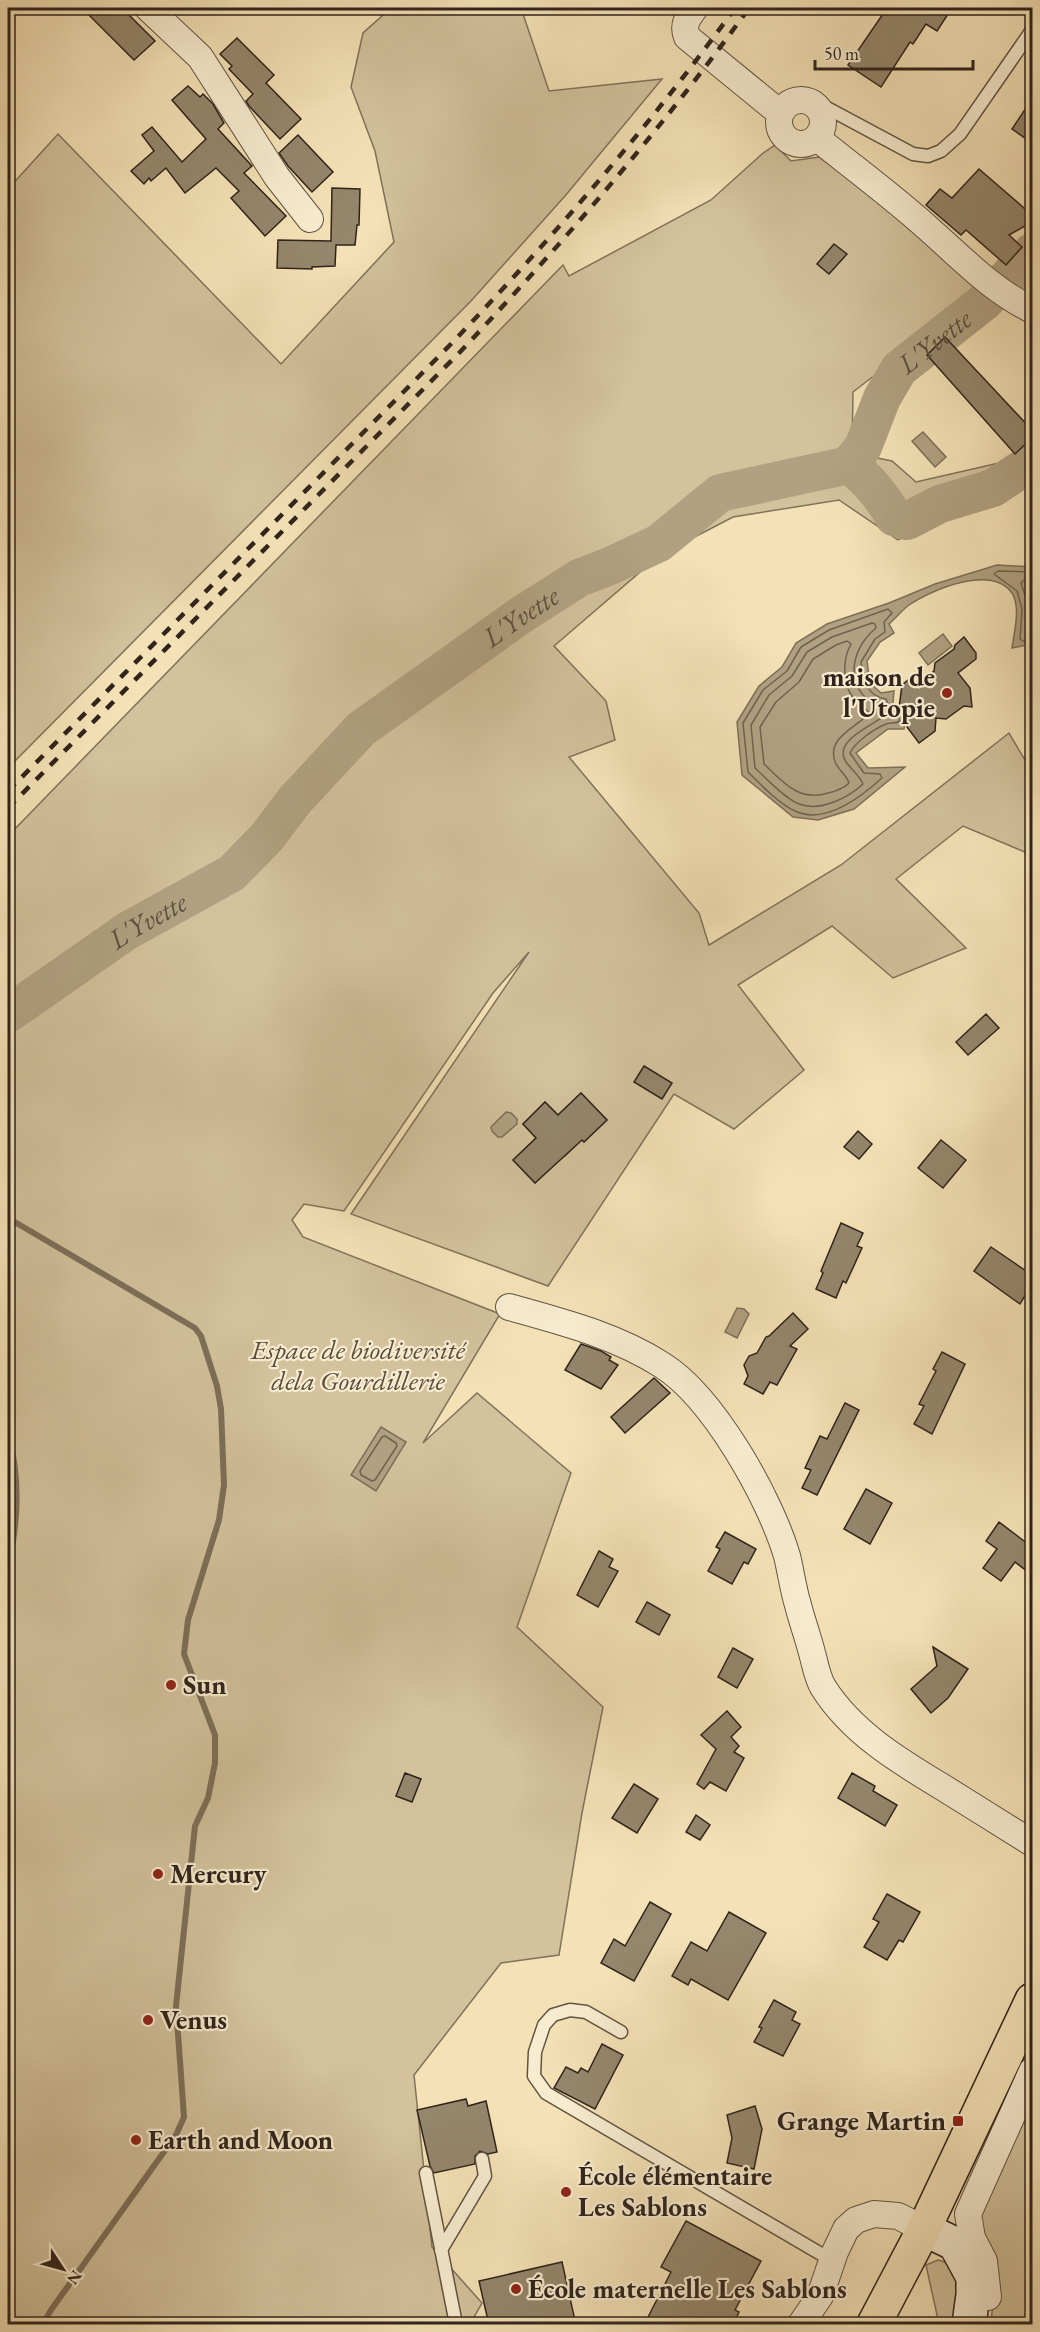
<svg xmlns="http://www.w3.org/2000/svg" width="1040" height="2332" font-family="'EB Garamond',serif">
<rect width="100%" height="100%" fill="#f4e2b6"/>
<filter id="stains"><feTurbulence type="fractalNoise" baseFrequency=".00333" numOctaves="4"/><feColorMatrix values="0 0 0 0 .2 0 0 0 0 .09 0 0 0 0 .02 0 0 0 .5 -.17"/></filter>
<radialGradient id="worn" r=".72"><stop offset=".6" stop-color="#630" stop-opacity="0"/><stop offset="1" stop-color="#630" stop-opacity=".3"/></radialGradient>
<g fill="#d3c29c" stroke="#81725c" stroke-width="1.5" fill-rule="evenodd">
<path d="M 391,8 L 521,8 L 549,91 L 662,79 L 565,196 L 471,301 L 8,768 L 8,189 L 58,134 L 281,364 L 394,242 L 375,151 L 351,87 L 363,33 Z"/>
<path d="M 775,145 L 791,161 L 819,157 L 994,283 L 1032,243 L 1032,301 L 994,283 L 853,392 L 852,453 L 892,461 L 916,482 L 1012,460 L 1032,439 L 1032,479 L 898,540 L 839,500 L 733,517 L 660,555 L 554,646 L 606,701 L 615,740 L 569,757 L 699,913 L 709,945 L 841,865 L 1009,733 L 1032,772 L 1032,855 L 963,826 L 896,879 L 966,948 L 893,978 L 832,926 L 738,985 L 804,1070 L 734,1129 L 674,1094 L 548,1286 L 351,1214 L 529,952 L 493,993 L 344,1211 L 304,1204 L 292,1220 L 303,1237 L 500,1314 L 423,1443 L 477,1393 L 571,1473 L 517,1627 L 603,1707 L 582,1813 L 559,1955 L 501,1963 L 414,2075 L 432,2247 L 482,2303 L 470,2324 L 8,2324 L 8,836 L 563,265 L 569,276 L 711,200 L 762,154 ZM 581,1093 L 607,1120 L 584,1142 L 575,1134 L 575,1146 L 565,1156 L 559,1150 L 558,1161 L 535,1183 L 513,1160 L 536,1138 L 523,1124 L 545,1102 L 558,1115 Z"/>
<path d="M 1032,2085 L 1032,2324 L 991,2324 L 993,2302 L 977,2223 Z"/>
<path d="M 938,2260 L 948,2263 L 959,2279 L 956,2324 L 939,2324 L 926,2265 Z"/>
</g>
<g fill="#b1a182" stroke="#7d6f59" stroke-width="1.5">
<path d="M 923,432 L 946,457 L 935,467 L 912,441 Z"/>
<path d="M 997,565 L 1032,567 L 1032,644 L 1012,648 C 1014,633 1021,607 1012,593 C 991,564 931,590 909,605 C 902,610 896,618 889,624 L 894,633 L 880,642 L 867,661 L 870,683 L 881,693 L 894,691 L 893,702 L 897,709 L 907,712 L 904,729 L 888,729 L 856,753 L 868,768 L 905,767 L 854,809 L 818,820 L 793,817 L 742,775 L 737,722 L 759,686 L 782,667 L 796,643 L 827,624 L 889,603 L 935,584 Z"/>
<path d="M 943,634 L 952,646 L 928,665 L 919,653 Z"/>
<path d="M 506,1112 L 511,1113 L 517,1119 L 517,1124 L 502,1137 L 498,1137 L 492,1131 L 491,1127 Z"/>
<path d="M 737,1308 L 744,1309 L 749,1314 L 737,1338 L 725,1332 Z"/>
<path d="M 381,1427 L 406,1442 L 376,1491 L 351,1475 Z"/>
</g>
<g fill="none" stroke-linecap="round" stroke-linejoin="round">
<g stroke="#70624f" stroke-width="1.5">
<path d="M 1032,572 L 998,571 L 994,574 L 1017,591 L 1022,609 L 1020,639 L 1023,641 L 1032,639"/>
<path d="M 1032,580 L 1024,580 L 1021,583 L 1029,608 L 1028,629 L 1032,632"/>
<path d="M 888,609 L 892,613 L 884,622 L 885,632 L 875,639 L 861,662 C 864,680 866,696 886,699 L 892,713 L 899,717 L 900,721 C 895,724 891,722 886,724 C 874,729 855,742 850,753 L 864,773 L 880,774 L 882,778 C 861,797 824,825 795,811 C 779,804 760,784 748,772 L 743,723 L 763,690 L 787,671 L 801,647 L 829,630 Z"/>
<path d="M 872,623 L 875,624 L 876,628 C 849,650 843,691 880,707 L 884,716 C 872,726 832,741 846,762 C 851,769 860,776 863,784 C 848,798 820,812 799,804 C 785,799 766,778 755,768 L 751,725 L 769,695 L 792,676 L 807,652 L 832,637 Z"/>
<path d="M 847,641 L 851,644 C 843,658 842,682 852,696 C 857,703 865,707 869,713 C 857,728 824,738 836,764 C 840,771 847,776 849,783 C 843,789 837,791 828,793 C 799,802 784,783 764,764 L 760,727 L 776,702 L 799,682 L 813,659 L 836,645 Z"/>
<path d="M 385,1436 L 396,1443 L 397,1446 L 375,1480 L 372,1481 L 361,1475 L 360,1471 L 382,1437 Z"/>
</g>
<g stroke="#7d6f59" stroke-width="6">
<path d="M 8,1218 L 195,1328 L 201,1336 L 217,1386 L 221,1409 L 224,1485 L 219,1520 L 188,1620 L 184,1654 L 215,1735 L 215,1763 L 208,1798 L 195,1826 L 176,2006 L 184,2117 L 176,2135 L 51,2310 L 43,2324"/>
<path d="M 8,1434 C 21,1478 18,1524 8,1568"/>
</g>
<g stroke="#b1a182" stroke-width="38">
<path d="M 849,465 C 869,480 881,495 894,517 L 907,521 L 940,504 L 993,488 L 1032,462"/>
<path id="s1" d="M 8,1014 L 127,931 L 232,873 L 267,837 L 295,800 L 361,729 L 521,615 L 579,578 L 610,566 L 659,543 L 720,493 L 849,465 L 863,447 L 882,398 L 899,369 L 984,302 L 1032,252"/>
</g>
</g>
<g fill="#95866c" stroke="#2f231c" stroke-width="1.5">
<path d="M 82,8 L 122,8 L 155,41 L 134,60 Z"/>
<path d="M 887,8 L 952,8 L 937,31 L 926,24 L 913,44 L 910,42 L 881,87 L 848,65 Z"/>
<path d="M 237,38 L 274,75 L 266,83 L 301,119 L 280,139 L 249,106 L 246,101 L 253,94 L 229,69 L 232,66 L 220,54 Z"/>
<path d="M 188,86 L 200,97 L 203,94 L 213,104 L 224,123 L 218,129 L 252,166 L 244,173 L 286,216 L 265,236 L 231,198 L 239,191 L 216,168 L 185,193 L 166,168 L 151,181 L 149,178 L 144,184 L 131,171 L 154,151 L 142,135 L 152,127 L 182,162 L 206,139 L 172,100 Z"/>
<path d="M 1032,99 L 1032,143 L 1012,129 Z"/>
<path d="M 298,135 L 333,172 L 312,192 L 288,166 L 279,153 Z"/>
<path d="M 979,169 L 1032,215 L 1032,222 L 1009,235 L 1022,247 L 1006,265 L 966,230 L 961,235 L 926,205 L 940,189 L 952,198 Z"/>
<path d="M 332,188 L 360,189 L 359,225 L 357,225 L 355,245 L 336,245 L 335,266 L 312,267 L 312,269 L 277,268 L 278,240 L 331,241 Z"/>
<path d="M 834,244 L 847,254 L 829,274 L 817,264 Z"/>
<path d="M 945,337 L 1032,430 L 1032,438 L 1015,454 L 927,355 Z"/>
<path d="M 964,637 L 976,653 L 976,659 L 958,673 L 970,688 L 972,707 L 964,706 L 946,719 L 936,718 L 935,731 L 919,743 L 907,727 L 908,709 L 899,708 L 902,685 L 908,680 L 920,682 L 934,671 L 935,663 L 954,649 L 955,645 Z"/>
<path d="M 986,1014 L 999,1028 L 968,1055 L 956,1042 Z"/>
<path d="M 644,1066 L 672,1083 L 662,1099 L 634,1082 Z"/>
<path d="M 581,1093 L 607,1120 L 584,1142 L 582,1140 L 535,1183 L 513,1160 L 536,1138 L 523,1124 L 545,1102 L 558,1115 Z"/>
<path d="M 858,1131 L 872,1144 L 859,1159 L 844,1147 Z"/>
<path d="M 941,1140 L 966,1160 L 943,1188 L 918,1168 Z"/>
<path d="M 841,1223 L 863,1233 L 857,1246 L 862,1248 L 846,1283 L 843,1281 L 836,1298 L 816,1289 L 823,1273 L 821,1271 Z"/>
<path d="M 991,1247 L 1032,1275 L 1032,1284 L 1020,1304 L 974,1271 Z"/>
<path d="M 793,1313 L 808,1329 L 790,1346 L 797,1349 L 777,1385 L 770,1382 L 763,1394 L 744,1384 L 748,1376 L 744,1365 L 749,1356 L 757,1353 L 766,1337 L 769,1336 Z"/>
<path d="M 581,1344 L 601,1351 L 611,1357 L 609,1360 L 618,1365 L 601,1389 L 565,1370 Z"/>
<path d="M 942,1352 L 965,1364 L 932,1434 L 914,1424 L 924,1406 L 919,1404 L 936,1371 L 933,1369 Z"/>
<path d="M 654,1378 L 670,1393 L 625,1433 L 611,1417 Z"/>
<path d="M 845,1403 L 859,1410 L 817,1495 L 802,1488 L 811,1470 L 805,1468 L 820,1436 L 827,1439 Z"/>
<path d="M 866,1489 L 892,1503 L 870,1544 L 844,1529 Z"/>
<path d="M 999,1522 L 1032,1547 L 1032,1575 L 1015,1562 L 1001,1581 L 983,1568 L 997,1549 L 986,1541 Z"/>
<path d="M 725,1532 L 756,1549 L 748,1564 L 744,1562 L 732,1584 L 708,1571 L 720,1549 L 716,1547 Z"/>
<path d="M 599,1551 L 613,1559 L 609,1567 L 618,1571 L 598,1607 L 577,1595 Z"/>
<path d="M 647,1602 L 670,1615 L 659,1635 L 636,1622 Z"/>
<path d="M 933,1647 L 968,1669 L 948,1698 L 931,1713 L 911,1689 L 937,1666 Z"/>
<path d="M 733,1648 L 753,1659 L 737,1688 L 718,1677 Z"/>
<path d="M 727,1711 L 741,1727 L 731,1737 L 739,1746 L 734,1752 L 744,1758 L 726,1791 L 710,1782 L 704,1789 L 697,1784 L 716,1749 L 701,1735 Z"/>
<path d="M 405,1773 L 421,1779 L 412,1802 L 396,1796 Z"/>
<path d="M 852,1773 L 875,1786 L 873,1791 L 897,1805 L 885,1826 L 838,1798 Z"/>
<path d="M 634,1784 L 658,1799 L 637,1833 L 612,1818 Z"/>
<path d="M 696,1815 L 710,1825 L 700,1840 L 686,1832 Z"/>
<path d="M 887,1894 L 920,1912 L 903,1942 L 899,1940 L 887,1960 L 864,1947 L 879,1922 L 873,1919 Z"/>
<path d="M 650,1902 L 671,1914 L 634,1981 L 601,1963 L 614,1939 L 625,1946 Z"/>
<path d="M 729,1912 L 766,1933 L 728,2000 L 691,1979 L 688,1985 L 672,1976 L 691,1942 L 707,1951 Z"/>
<path d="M 774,2000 L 796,2012 L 792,2020 L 800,2024 L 783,2056 L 754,2042 L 762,2028 L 759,2027 Z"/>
<path d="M 602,2044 L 623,2055 L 595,2109 L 554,2088 L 566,2067 L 578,2073 L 581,2068 L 588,2072 Z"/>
<path d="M 466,2099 L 468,2106 L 486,2101 L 497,2152 L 488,2154 L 480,2151 L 475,2156 L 475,2164 L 434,2173 L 430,2166 L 417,2110 Z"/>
<path d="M 755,2106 L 762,2129 L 754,2169 L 727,2163 L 732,2138 L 727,2115 Z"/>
<path d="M 686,2221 L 761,2261 L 735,2310 L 739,2312 L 733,2325 L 644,2325 L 671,2272 L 661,2267 Z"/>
<path d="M 562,2262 L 576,2325 L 489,2325 L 479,2281 Z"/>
</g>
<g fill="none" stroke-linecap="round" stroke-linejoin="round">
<g stroke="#605342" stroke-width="15">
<g id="lane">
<path d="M 815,105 L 829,109 L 913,154 L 928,156 L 941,151 L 960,134 L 1032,30"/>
<path d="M 621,2032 L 586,2012 L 570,2010 L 553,2015 L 544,2025 L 535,2052 L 534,2076 L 546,2093 L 833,2261"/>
<path d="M 426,2173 L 456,2324"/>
<path d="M 441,2250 L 485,2176 L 482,2159"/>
</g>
</g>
<g stroke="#605342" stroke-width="28">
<g id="street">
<path d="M 148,8 L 200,57 L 277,177 L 310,219"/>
<path d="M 695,8 C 688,17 682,25 687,37 L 780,113"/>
<circle cx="801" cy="122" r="22"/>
<path d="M 817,138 C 855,169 895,198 931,231 C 965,261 991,289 1032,310"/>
<path d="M 509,1307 C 562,1322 615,1335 662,1365 C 713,1397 770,1498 787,1556 C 791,1572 793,1589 798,1605 C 802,1621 808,1637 812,1653 C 815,1663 817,1677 823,1687 C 851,1732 899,1761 944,1788 C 973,1806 1003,1825 1032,1843"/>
<path d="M 988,2297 L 984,2261 L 972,2238 L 968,2214 L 1032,2071"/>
<path d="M 801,2324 L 820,2296 L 835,2252 L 846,2229 L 856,2220 L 874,2214 L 898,2216 L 924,2229"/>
</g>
</g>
<g stroke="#2f231c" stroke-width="36">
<path id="secondary" d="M 924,2229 L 955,2244 L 973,2277 L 973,2295 L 969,2324"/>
</g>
<g stroke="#2f231c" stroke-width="36">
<path id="primary" d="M 874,2324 L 924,2229 L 1032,2000"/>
</g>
<use href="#lane" stroke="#f8ecd0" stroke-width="12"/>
<use href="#street" stroke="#f8ecd0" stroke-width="26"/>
<use href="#secondary" stroke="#f8ecd0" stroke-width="33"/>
<use href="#primary" stroke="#f4e2b6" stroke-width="33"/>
<g stroke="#2f231c" stroke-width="4.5" stroke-dasharray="10 10" stroke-linecap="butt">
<path d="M 8,791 L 451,344 C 552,238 649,127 735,8"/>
<path d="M 8,808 L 460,352 C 563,243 661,130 749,8"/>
</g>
</g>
<g fill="#8f2418" stroke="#f8ecd0" stroke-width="2">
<circle cx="947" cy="693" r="6"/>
<circle cx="171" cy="1685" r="6"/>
<circle cx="158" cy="1874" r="6"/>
<circle cx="148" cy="2020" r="6"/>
<rect x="952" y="2115" width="12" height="12" rx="3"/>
<circle cx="136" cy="2140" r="6"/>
<circle cx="566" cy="2192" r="6"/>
<circle cx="516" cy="2289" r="6"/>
</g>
<g text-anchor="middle" stroke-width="4.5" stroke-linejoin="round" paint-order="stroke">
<g font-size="27" font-weight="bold" fill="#2f231c" stroke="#f8ecd0" text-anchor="start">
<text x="935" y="686" text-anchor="end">maison de<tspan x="935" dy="31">l'Utopie</tspan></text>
<text x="183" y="1694">Sun</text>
<text x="170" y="1883">Mercury</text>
<text x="160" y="2029">Venus</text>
<text x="946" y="2130" text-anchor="end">Grange Martin</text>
<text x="148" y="2149">Earth and Moon</text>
<text x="578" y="2185">École élémentaire<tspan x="578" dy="31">Les Sablons</tspan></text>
<text x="528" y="2298">École maternelle Les Sablons</text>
</g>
<g font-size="27" font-style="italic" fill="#584b3c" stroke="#f8ecd0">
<text x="358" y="1359">Espace de biodiversité<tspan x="358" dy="31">dela Gourdillerie</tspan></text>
</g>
<g font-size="28" font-style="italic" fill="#5c4f40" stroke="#f8ecd0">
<text dy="10" stroke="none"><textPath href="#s1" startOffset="1176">L'Yvette</textPath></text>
<text dy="10" stroke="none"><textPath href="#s1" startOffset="654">L'Yvette</textPath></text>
<text dy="10" stroke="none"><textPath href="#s1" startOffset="168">L'Yvette</textPath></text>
</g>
</g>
<rect width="1040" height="2332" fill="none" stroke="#f4e2b6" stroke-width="30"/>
<rect x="9" y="9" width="1022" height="2314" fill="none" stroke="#2f231c" stroke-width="3"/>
<rect x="15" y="15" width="1010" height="2302" fill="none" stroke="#2f231c" stroke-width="1.5"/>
<g transform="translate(63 2269) rotate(126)" stroke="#f8ecd0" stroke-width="4.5" paint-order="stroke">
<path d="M0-4.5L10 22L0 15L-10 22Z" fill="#2f231c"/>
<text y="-9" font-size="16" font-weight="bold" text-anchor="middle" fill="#2f231c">N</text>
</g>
<path d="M815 60v9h158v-9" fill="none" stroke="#2f231c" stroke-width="3"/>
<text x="824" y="60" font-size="18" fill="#2f231c" stroke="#f8ecd0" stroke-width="4.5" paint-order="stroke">50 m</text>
<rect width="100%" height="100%" filter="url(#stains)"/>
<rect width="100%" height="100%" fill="url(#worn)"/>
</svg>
